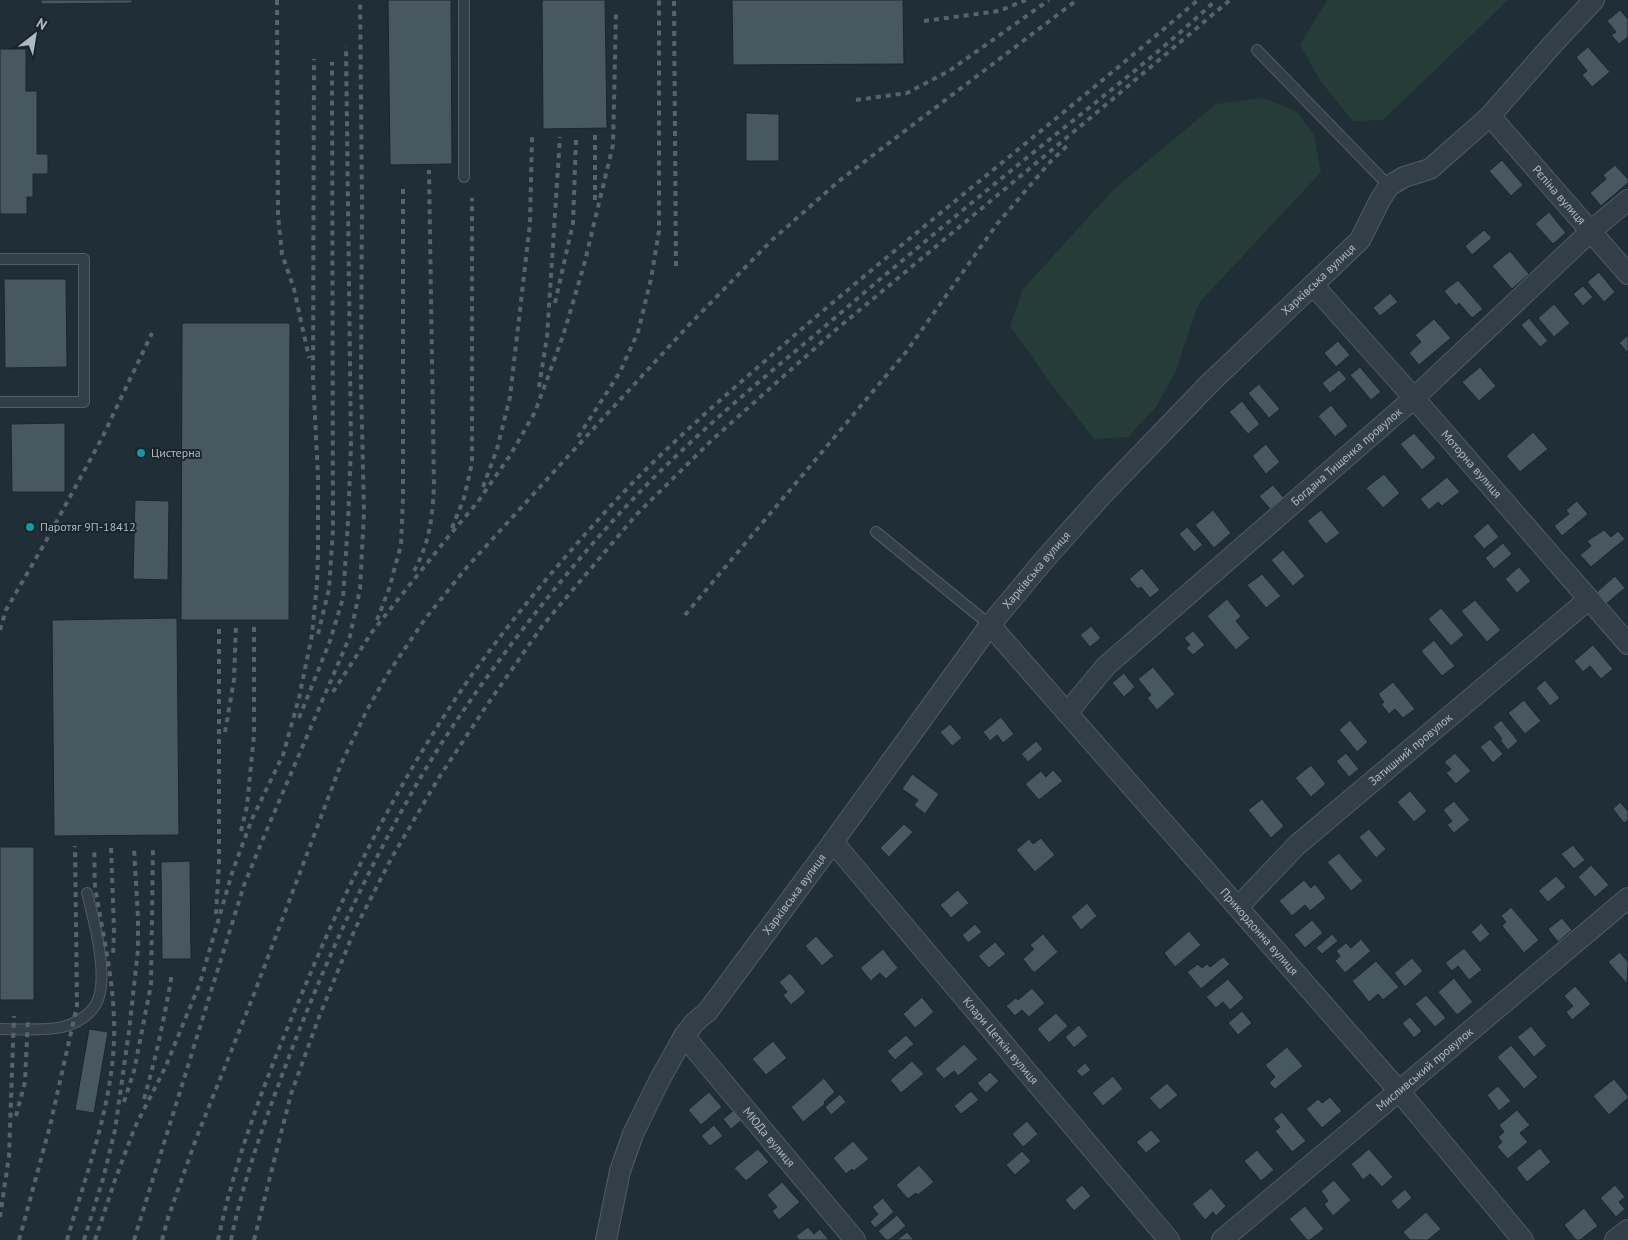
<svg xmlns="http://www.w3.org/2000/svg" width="1628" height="1240" font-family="'PT Sans',sans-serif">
<rect width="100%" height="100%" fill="#202e35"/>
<g fill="#263c38">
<path d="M 1327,0 L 1508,0 L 1383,120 L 1353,121 L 1321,82 L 1300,45 Z"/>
<path d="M 1263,98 L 1296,111 L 1314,134 L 1321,172 L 1199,303 L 1175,373 L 1156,407 L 1128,437 L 1094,439 L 1054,388 L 1010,326 L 1023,289 L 1115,188 L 1216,104 Z"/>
</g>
<g fill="#485861" stroke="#1b262d">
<path d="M 41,0 L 132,0 L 132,3 L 41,4 Z"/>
<path d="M 388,0 L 451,0 L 452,164 L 390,165 Z"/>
<path d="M 542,0 L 605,0 L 607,128 L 543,129 Z"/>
<path d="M 732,0 L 903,0 L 904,64 L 733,65 Z"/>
<path d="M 1620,10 L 1628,19 L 1628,37 L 1619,44 L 1611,35 L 1616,32 L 1607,21 Z"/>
<path d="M 1588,47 L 1610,72 L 1592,87 L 1582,75 L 1587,71 L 1576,57 Z"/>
<path d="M 0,49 L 26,49 L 26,91 L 37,91 L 37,154 L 48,154 L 48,174 L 33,174 L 33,197 L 27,197 L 27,214 L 0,214 Z"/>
<path d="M 746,113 L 779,114 L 779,161 L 746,161 Z"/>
<path d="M 1502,160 L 1523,185 L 1511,196 L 1489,171 Z"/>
<path d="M 1615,165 L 1628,179 L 1628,183 L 1601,206 L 1590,193 L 1606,179 L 1603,175 Z"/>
<path d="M 1549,212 L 1566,233 L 1553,244 L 1535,224 Z"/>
<path d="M 1484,230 L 1492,238 L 1472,255 L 1465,246 Z"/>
<path d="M 1510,251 L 1529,274 L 1512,289 L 1492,266 Z"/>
<path d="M 1599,272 L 1615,292 L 1604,302 L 1587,282 Z"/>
<path d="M 4,279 L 66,279 L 67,367 L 5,368 Z"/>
<path d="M 1458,280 L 1483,309 L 1472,318 L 1459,303 L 1456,306 L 1444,291 Z"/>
<path d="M 1583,286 L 1593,297 L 1583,306 L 1573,294 Z"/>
<path d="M 1390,293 L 1398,302 L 1380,316 L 1373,308 Z"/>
<path d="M 1554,304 L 1570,323 L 1554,337 L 1538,318 Z"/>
<path d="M 1529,318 L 1548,341 L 1540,347 L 1521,325 Z"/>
<path d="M 1434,319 L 1451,338 L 1419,365 L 1409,353 L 1421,342 L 1415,335 Z"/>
<path d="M 182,323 L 290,323 L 289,620 L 181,620 Z"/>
<path d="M 1628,335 L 1628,353 L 1619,343 Z"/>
<path d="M 1338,341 L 1350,355 L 1336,367 L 1324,353 Z"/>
<path d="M 1360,367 L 1381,392 L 1371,400 L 1350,375 Z"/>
<path d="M 1480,367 L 1496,386 L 1479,401 L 1462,382 Z"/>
<path d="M 1339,370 L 1347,379 L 1330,393 L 1322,383 Z"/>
<path d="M 1259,384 L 1280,409 L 1269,418 L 1248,393 Z"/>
<path d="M 1242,401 L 1260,424 L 1248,434 L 1229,412 Z"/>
<path d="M 1331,405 L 1348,426 L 1335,437 L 1318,416 Z"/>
<path d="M 65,423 L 65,492 L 12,492 L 11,424 Z"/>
<path d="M 1533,432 L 1548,449 L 1520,472 L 1506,456 Z"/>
<path d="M 1414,433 L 1436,458 L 1422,470 L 1400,444 Z"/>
<path d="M 1266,444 L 1280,462 L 1266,474 L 1252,456 Z"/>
<path d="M 1384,474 L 1400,493 L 1383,508 L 1366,488 Z"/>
<path d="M 1447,477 L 1460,492 L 1442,506 L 1438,502 L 1429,510 L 1420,499 Z"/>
<path d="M 1273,485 L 1284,498 L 1270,509 L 1259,496 Z"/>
<path d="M 135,500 L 169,501 L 168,580 L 133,579 Z"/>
<path d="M 1577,501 L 1588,514 L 1562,536 L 1554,526 L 1569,514 L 1566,510 Z"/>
<path d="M 1213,510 L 1231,533 L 1214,548 L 1195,525 Z"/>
<path d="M 1321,510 L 1340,533 L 1326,544 L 1307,521 Z"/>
<path d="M 1488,523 L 1499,537 L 1484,549 L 1473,536 Z"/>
<path d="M 1187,527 L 1203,545 L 1194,552 L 1179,534 Z"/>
<path d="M 1604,530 L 1611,537 L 1618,531 L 1625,539 L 1591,567 L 1580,555 L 1591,546 L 1587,541 Z"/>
<path d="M 1503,543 L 1512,554 L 1494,569 L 1485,558 Z"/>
<path d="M 1283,550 L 1305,576 L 1293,586 L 1271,560 Z"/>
<path d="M 1519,567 L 1531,581 L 1517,593 L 1505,579 Z"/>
<path d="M 1142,568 L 1160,590 L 1150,598 L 1141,587 L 1138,589 L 1129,579 Z"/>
<path d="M 1262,574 L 1281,596 L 1266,608 L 1247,585 Z"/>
<path d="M 1615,576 L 1625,588 L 1606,604 L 1597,592 Z"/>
<path d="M 1227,599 L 1241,616 L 1236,621 L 1250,638 L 1236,650 L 1207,616 Z"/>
<path d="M 1475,600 L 1501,630 L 1487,642 L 1461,611 Z"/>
<path d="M 1441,608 L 1464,635 L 1451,646 L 1428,619 Z"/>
<path d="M 177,618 L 179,835 L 54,836 L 52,620 Z"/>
<path d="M 1091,626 L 1101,638 L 1090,647 L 1080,635 Z"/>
<path d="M 1193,631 L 1205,645 L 1193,655 L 1186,648 L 1190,645 L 1184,638 Z"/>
<path d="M 1434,640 L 1455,666 L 1442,676 L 1421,651 Z"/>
<path d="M 1593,645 L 1613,669 L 1601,679 L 1590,666 L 1583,672 L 1574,661 Z"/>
<path d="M 1153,667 L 1175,694 L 1157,710 L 1147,698 L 1151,695 L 1138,679 Z"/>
<path d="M 1124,673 L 1135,687 L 1124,697 L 1112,683 Z"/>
<path d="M 1545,680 L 1560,698 L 1550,706 L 1536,688 Z"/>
<path d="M 1393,682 L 1415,709 L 1403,718 L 1395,709 L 1389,714 L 1381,704 L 1384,702 L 1378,694 Z"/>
<path d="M 1524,700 L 1541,721 L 1525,734 L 1508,713 Z"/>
<path d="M 1001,717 L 1014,734 L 1003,743 L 997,735 L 990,741 L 983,732 Z"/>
<path d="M 1350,720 L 1368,742 L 1357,752 L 1339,730 Z"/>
<path d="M 1501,720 L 1518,741 L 1508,750 L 1500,740 L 1502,739 L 1493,727 Z"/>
<path d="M 950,724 L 962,738 L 952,746 L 940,732 Z"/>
<path d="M 1490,739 L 1503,754 L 1493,763 L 1480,747 Z"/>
<path d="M 1036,741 L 1043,749 L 1028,762 L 1021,754 Z"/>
<path d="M 1346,753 L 1359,769 L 1349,777 L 1336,761 Z"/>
<path d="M 1455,753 L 1471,771 L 1456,784 L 1446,773 L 1451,769 L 1444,762 Z"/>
<path d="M 1311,765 L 1326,784 L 1311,797 L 1295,778 Z"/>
<path d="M 1053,770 L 1063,781 L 1039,800 L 1025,784 L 1041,771 L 1046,777 Z"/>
<path d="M 912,774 L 939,794 L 925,814 L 914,805 L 918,800 L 902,789 Z"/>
<path d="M 1410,791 L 1427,811 L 1414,822 L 1397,802 Z"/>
<path d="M 1262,799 L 1284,826 L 1271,838 L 1248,810 Z"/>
<path d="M 1454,801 L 1470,820 L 1454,833 L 1447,825 L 1452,821 L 1443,810 Z"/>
<path d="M 1620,802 L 1628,811 L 1628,820 L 1624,823 L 1613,809 Z"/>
<path d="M 904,824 L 913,832 L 889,857 L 880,848 Z"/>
<path d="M 1369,829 L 1386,849 L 1376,858 L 1359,837 Z"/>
<path d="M 1041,838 L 1055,855 L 1035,872 L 1016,850 L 1029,839 L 1033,844 Z"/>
<path d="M 1573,845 L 1585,860 L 1574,869 L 1561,854 Z"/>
<rect x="0" y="847" width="34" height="153"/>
<path d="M 1339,853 L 1363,881 L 1351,891 L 1327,862 Z"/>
<path d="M 190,861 L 191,959 L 162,959 L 161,862 Z"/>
<path d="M 1591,865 L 1609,885 L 1595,897 L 1578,877 Z"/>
<path d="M 1556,876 L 1566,887 L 1548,902 L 1538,891 Z"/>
<path d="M 1304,880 L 1311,888 L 1315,884 L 1326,898 L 1310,911 L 1305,905 L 1292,916 L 1279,901 Z"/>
<path d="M 958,890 L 969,903 L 951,918 L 940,905 Z"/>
<path d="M 1087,903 L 1097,916 L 1081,930 L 1071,917 Z"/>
<path d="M 1511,907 L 1539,940 L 1524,953 L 1502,926 L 1506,922 L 1501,916 Z"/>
<path d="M 1562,918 L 1572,930 L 1558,942 L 1548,929 Z"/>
<path d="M 1312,920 L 1323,933 L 1305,948 L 1294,935 Z"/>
<path d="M 1481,923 L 1490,934 L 1480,943 L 1471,932 Z"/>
<path d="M 975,924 L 982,932 L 968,943 L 962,935 Z"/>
<path d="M 1189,931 L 1201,945 L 1175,967 L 1164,953 Z"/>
<path d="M 1043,934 L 1058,952 L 1034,973 L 1023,959 L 1034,949 L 1030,945 Z"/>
<path d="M 1332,934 L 1338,941 L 1322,954 L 1316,948 Z"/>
<path d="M 816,936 L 834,956 L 822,966 L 805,946 Z"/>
<path d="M 1361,939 L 1371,951 L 1345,973 L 1335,961 L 1340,956 L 1336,951 L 1346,943 L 1351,948 Z"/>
<path d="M 995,942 L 1006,954 L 989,968 L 978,956 Z"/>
<path d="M 1464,948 L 1482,970 L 1469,980 L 1458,966 L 1452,971 L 1445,963 Z"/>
<path d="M 883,949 L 898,968 L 886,979 L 880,973 L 871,981 L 860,968 Z"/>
<path d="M 1620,952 L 1628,962 L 1627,984 L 1608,962 Z"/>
<path d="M 1223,957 L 1230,964 L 1201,989 L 1187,972 L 1198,964 L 1202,968 L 1207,964 L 1210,967 Z"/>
<path d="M 1412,958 L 1423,971 L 1405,987 L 1394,973 Z"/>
<path d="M 1376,961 L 1399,987 L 1383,1000 L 1378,994 L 1369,1002 L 1352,981 Z"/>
<path d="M 790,973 L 806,992 L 791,1005 L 783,995 L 787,992 L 779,982 Z"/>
<path d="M 1454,978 L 1473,1002 L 1457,1015 L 1438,992 Z"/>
<path d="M 1228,979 L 1244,998 L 1230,1010 L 1223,1002 L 1216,1008 L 1206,997 Z"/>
<path d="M 1575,986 L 1591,1004 L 1572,1020 L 1566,1012 L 1573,1006 L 1564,996 Z"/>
<path d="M 1032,988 L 1045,1003 L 1029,1017 L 1022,1010 L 1015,1016 L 1006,1006 L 1016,998 L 1018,1000 Z"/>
<path d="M 1426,995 L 1446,1018 L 1435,1027 L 1415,1004 Z"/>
<path d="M 922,997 L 934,1012 L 915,1028 L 903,1014 Z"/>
<path d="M 1242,1011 L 1252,1023 L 1238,1035 L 1228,1023 Z"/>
<path d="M 1056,1013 L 1068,1026 L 1049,1043 L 1037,1029 Z"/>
<path d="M 1410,1017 L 1422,1031 L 1414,1038 L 1402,1023 Z"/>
<path d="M 1079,1025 L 1088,1036 L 1074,1048 L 1065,1037 Z"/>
<path d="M 1531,1026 L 1547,1046 L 1534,1057 L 1517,1037 Z"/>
<path d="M 89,1029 L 108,1032 L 94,1113 L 75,1110 Z"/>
<path d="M 906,1035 L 914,1044 L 895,1060 L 887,1051 Z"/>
<path d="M 773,1041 L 787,1058 L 766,1075 L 752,1059 Z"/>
<path d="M 964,1044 L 978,1059 L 958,1076 L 954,1071 L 944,1079 L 935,1069 Z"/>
<path d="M 1511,1045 L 1538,1077 L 1524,1089 L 1497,1057 Z"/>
<path d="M 1287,1047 L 1303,1066 L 1275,1089 L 1269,1083 L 1275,1077 L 1265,1065 Z"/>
<path d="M 912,1061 L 924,1074 L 901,1093 L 890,1080 Z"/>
<path d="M 1085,1063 L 1091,1070 L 1082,1077 L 1076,1071 Z"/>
<path d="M 990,1072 L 999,1081 L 986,1093 L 977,1083 Z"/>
<path d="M 1113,1076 L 1123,1089 L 1103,1106 L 1092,1093 Z"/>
<path d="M 824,1078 L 835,1092 L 824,1102 L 825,1104 L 803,1122 L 791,1107 Z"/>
<path d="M 1614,1079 L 1628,1096 L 1628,1098 L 1609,1115 L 1593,1096 Z"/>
<path d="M 1167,1083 L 1178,1095 L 1160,1110 L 1149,1098 Z"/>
<path d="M 1498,1086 L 1511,1101 L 1499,1111 L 1487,1095 Z"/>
<path d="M 971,1091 L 979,1100 L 961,1114 L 954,1106 Z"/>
<path d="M 709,1092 L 722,1107 L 701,1125 L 688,1110 Z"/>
<path d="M 840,1094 L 846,1102 L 831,1115 L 825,1107 Z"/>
<path d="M 1330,1097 L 1342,1111 L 1322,1128 L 1306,1109 L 1318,1099 L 1322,1103 Z"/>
<path d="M 734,1110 L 743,1119 L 731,1129 L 723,1119 Z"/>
<path d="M 1517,1110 L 1530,1125 L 1520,1133 L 1528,1142 L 1508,1159 L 1497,1147 L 1502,1142 L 1498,1137 L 1504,1132 L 1499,1125 Z"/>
<path d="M 1282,1112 L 1306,1141 L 1292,1152 L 1275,1131 L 1280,1127 L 1273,1119 Z"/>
<path d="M 1027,1121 L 1038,1134 L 1023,1147 L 1012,1134 Z"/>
<path d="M 714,1125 L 723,1136 L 710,1146 L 701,1136 Z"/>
<path d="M 1151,1130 L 1161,1141 L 1146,1153 L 1136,1142 Z"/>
<path d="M 853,1141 L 869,1159 L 854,1171 L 852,1169 L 846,1174 L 833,1158 Z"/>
<path d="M 1540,1148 L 1551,1162 L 1527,1182 L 1516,1168 Z"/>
<path d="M 758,1149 L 769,1162 L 746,1181 L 734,1168 Z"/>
<path d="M 1369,1149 L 1393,1177 L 1382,1187 L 1370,1174 L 1363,1180 L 1351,1164 Z"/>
<path d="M 1257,1150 L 1274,1170 L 1261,1181 L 1244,1161 Z"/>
<path d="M 1022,1151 L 1031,1161 L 1015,1175 L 1006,1165 Z"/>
<path d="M 919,1165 L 934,1182 L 918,1195 L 916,1193 L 908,1199 L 896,1185 Z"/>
<path d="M 1334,1180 L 1351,1200 L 1333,1216 L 1324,1204 L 1328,1201 L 1321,1191 Z"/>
<path d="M 782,1182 L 800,1202 L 779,1220 L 772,1211 L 777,1207 L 767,1195 Z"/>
<path d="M 1082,1185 L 1091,1196 L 1074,1211 L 1065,1200 Z"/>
<path d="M 1615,1185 L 1625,1197 L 1619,1202 L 1625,1209 L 1616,1217 L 1600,1198 Z"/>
<path d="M 1211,1188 L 1226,1206 L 1216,1216 L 1213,1212 L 1205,1220 L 1192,1204 Z"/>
<path d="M 1405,1189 L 1412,1198 L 1398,1210 L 1391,1201 Z"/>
<path d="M 883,1198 L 894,1212 L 875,1228 L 870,1222 L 878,1214 L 872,1207 Z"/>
<path d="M 1305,1206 L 1324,1229 L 1310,1240 L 1307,1240 L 1289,1219 Z"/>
<path d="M 1584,1208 L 1598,1226 L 1580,1240 L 1576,1240 L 1564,1225 Z"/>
<path d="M 1426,1212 L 1441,1229 L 1428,1240 L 1410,1240 L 1403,1232 Z"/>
<path d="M 897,1215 L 906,1226 L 889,1240 L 886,1240 L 878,1231 Z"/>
<path d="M 808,1227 L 814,1234 L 820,1229 L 829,1240 L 799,1240 L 796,1236 Z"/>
<path d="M 907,1232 L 914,1240 L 897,1240 Z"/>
</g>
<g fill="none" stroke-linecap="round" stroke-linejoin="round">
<g stroke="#515d64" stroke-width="12">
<g id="service">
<path d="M 464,0 L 464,177"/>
<path d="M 1257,50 L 1389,186"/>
<path d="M 0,259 L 84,259 L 84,402 L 0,402"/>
<path d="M 876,532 L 990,625"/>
<path d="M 0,1029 C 18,1029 45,1031 62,1027 C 75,1024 89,1016 96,1004 C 110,979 94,920 87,893"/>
</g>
</g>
<g stroke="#515d64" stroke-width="22">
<g id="minor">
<path id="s1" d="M 1490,116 L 1628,274"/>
<path id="s2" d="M 1313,285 L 1414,398 L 1628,644"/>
<path id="s3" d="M 990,625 L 1399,1091 L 1523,1240"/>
<path id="s4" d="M 1067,713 L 1106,666 L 1414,398 L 1592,230 L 1628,200"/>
<path id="s5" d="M 833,842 L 1169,1240"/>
<path id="s6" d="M 1238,907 L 1297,845 L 1589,599"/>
<path id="s7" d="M 684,1036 L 855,1240"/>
<path id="s8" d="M 606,1240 L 620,1171 L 633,1134 L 660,1079 L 684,1036 L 694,1023 L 708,1011 L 833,842 L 990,625 L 1045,559 L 1104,493 L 1209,384 L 1360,240 L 1380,200 L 1389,186 L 1404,177 L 1430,169 L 1490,116 L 1552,45 L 1594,0"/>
<path id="s9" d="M 1222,1240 L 1628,898"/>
<path d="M 1615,1240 L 1628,1230"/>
</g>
</g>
<use href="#service" stroke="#333f46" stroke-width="10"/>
<use href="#minor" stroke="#333f46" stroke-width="20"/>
<g stroke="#55646d" stroke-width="4" stroke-dasharray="5 5" stroke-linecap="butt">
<path d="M 277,0 L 278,215 L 282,254 L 294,289 L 309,358"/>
<path d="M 674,1 L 676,268"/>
<path d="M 924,21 L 999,11 L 1026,0"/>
<path d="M 856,100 L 907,93 L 949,71 L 1049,0"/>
<path d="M 595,135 L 595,202"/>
<path d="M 555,303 L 573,223 L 576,139"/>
<path d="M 539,387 L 547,337 L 560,137"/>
<path d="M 578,437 L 620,372 L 638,332 L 651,279 L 659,231 L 659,0"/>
<path d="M 483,487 L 497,449 L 510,397 L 530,223 L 532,137"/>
<path d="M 452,528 L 464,498 L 472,463 L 472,198"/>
<path d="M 414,571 C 430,541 432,520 434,487 L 429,170"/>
<path d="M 685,615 L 906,352 L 997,224 L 1051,161 L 1067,146"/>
<path d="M 377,620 L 389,589 L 401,545 L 403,498 L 403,185"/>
<path d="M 0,630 L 6,610 L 46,541 L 102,438 L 152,333"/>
<path d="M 318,634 L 329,589 L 333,530 L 332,62"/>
<path d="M 333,692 L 372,632 L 448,537 L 477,503 L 511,454 L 535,412 L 563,336 L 584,265 L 613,145 L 616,14"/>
<path d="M 299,718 L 330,641 L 343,598 L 348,522 L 351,446 L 346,46"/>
<path d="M 225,732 L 234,680 L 236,624"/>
<path d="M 241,831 L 247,806 L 254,735 L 254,625"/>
<path d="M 111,848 L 114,929 L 113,958"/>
<path d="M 216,914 L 219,864 L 219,626"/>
<path d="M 144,1099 C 156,1057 165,1016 172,973"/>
<path d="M 124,1102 L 134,1071 L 151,985 L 153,847"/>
<path d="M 16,1116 L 25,1082 L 28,1017"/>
<path d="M 0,1217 L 9,1156 L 14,1016"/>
<path d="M 19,1240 L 50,1126 L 77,1006 L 75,846"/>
<path d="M 67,1240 C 86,1174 111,1110 114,1041 C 116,988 103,937 95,886 C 94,874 95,860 94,848"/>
<path d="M 84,1240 L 103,1179 L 115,1130 L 129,1031 L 138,950 L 138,917 L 134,848"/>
<path d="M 95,1240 L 115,1180 L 135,1127 L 165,1068 L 200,983 L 233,870 L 252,819 L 283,755 L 299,698 L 312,635 L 317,583 L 318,554 L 318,476 L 313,377 L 314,59"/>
<path d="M 134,1240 L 244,885 L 265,834 L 350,636 L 360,589 L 364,513 L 361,382 L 362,200 L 360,0"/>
<path d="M 162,1240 L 168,1218 L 196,1139 L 254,994 L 341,764 L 367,710 L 387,675 L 425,619 L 467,567 L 560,465 L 688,326 L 772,240 L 839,181 L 1077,0"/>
<path d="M 218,1240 C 237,1150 272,1063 308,979 C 352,874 404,772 469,679 C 508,624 552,571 597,521 C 660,450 733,389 804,327 C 934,216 1068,111 1198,0"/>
<path d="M 231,1240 C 244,1176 267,1115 290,1054 C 323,968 361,883 406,803 C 439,743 478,688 519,634 C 567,572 618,511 675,457 C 718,416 764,377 810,339 C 882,277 955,216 1029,156 C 1092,105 1157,55 1216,0"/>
<path d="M 254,1240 L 291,1094 L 319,1017 L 355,929 L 391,859 L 438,779 L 487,705 L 543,625 L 637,514 L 712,440 L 832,333 L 1089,119 L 1230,0"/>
</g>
</g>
<g fill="#0f9aa8" stroke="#19242b" stroke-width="2">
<circle cx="141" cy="453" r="5"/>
<circle cx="30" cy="527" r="5"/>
</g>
<g text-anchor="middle" stroke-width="4" stroke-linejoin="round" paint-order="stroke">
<g font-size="12" fill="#adbac3" stroke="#19242b">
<text dy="4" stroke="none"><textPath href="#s1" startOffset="105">Рєпіна вулиця</textPath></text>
<text dy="4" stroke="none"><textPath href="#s8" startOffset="1210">Харківська вулиця</textPath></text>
<text dy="4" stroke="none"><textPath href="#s4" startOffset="380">Богдана Тищенка провулок</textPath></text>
<text dy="4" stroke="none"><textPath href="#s2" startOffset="239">Моторна вулиця</textPath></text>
<text dy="4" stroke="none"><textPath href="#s8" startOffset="805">Харківська вулиця</textPath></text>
<text dy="4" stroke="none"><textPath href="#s6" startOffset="234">Затишний провулок</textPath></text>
<text dy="4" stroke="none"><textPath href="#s8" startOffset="400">Харківська вулиця</textPath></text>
<text dy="4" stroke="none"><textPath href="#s3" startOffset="408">Прикордонна вулиця</textPath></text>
<text dy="4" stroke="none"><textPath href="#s5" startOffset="260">Клари Цеткін вулиця</textPath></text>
<text dy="4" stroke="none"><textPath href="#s9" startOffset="265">Мисливський провулок</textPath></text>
<text dy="4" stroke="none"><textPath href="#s7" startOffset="132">МЮДа вулиця</textPath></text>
</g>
<g font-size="12" fill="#adbac3" stroke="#19242b" text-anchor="start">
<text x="151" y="457">Цистерна</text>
<text x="40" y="531">Паротяг 9П-18412</text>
</g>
</g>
<g transform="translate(35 35) rotate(31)" stroke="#19242b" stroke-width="4" paint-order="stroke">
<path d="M0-4L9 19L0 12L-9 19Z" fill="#adbac3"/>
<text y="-8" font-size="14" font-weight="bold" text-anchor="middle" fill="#adbac3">N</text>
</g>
</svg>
